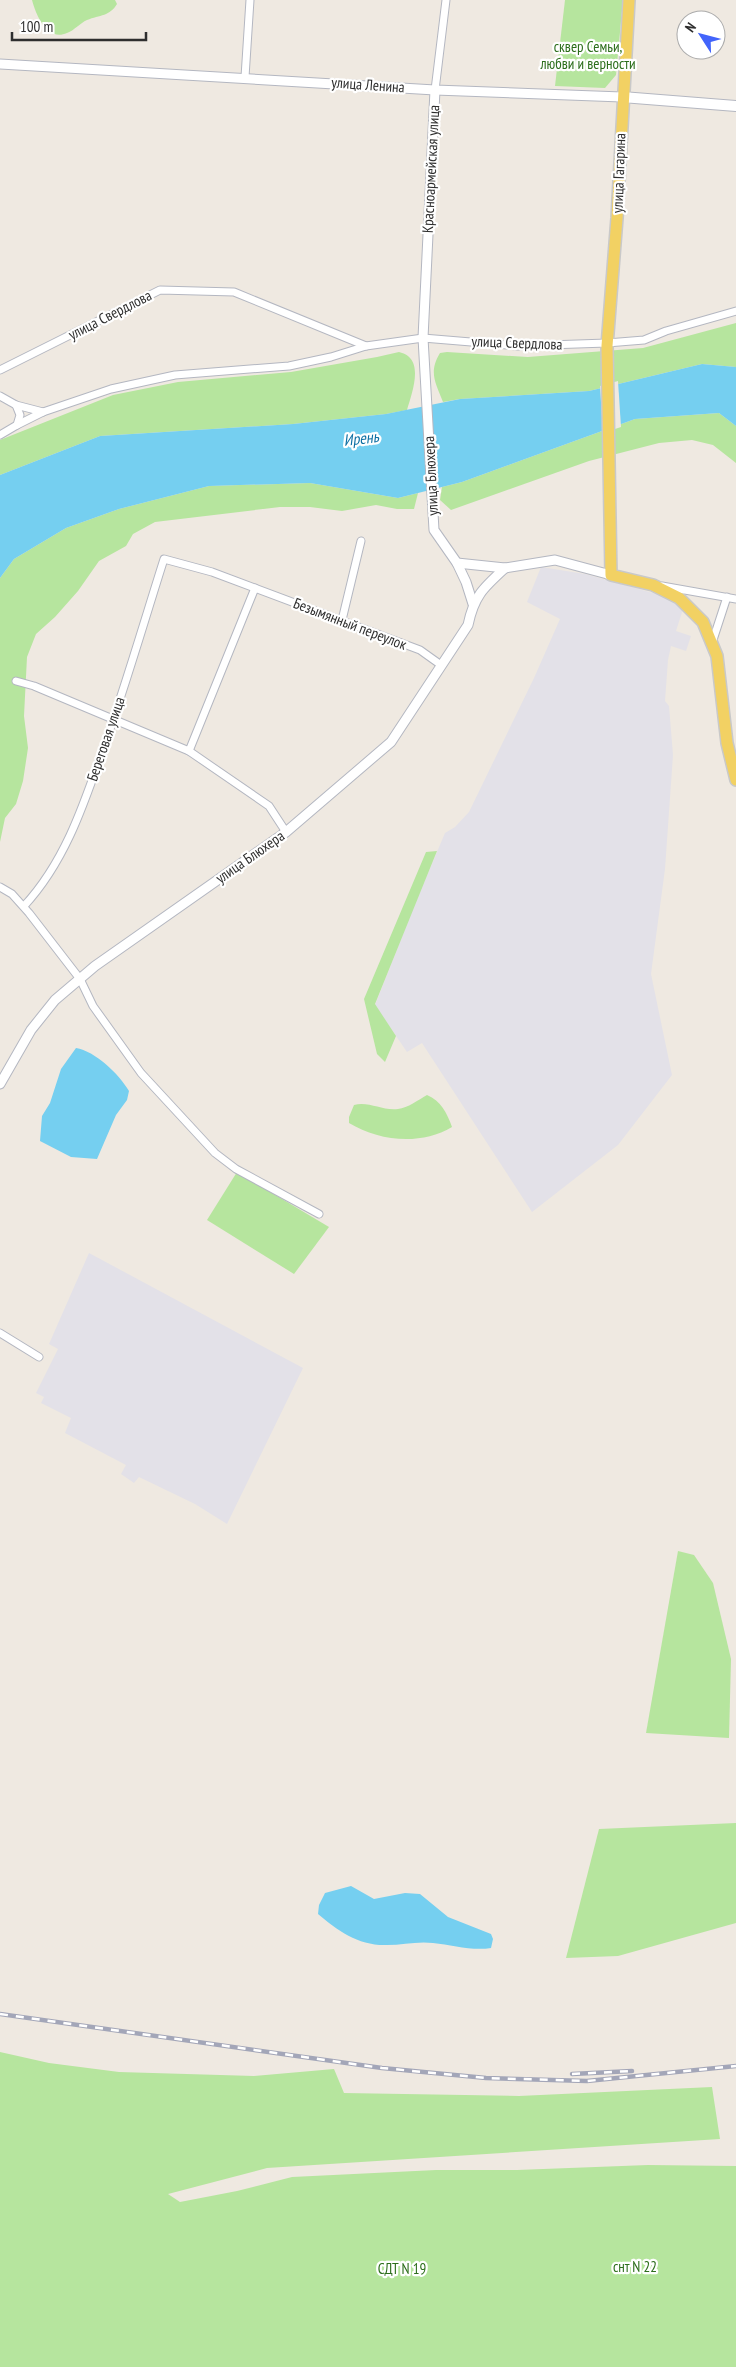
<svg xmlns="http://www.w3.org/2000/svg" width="736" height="2367" font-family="'PT Sans Narrow',sans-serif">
<rect width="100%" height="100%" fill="#efe9e1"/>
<g fill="#e3e1e8">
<path d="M 541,567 L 585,574 L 660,595 L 684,606 L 676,631 L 691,636 L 686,651 L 671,646 L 668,660 L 665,701 L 669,706 L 673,755 L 665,869 L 651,974 L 672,1075 L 618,1145 L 532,1212 L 422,1043 L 407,1052 L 375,1005 L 417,899 L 445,833 L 455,827 L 469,812 L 534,678 L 560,619 L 527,602 Z"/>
<path d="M 89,1253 L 303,1368 L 227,1524 L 195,1504 L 139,1477 L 134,1483 L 121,1474 L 126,1465 L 65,1433 L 71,1418 L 41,1403 L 44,1397 L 36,1393 L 58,1349 L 49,1344 Z"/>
</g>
<g fill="#b6e59e">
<path d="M 32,0 L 115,0 L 117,4 C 110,16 100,15 87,20 C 80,23 75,30 67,33 C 47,42 36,15 32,0 Z"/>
<path d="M 565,0 L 623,0 L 616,75 L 605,88 L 555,86 Z"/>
<path d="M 736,323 L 736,367 L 702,364 L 589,391 L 460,399 L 443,402 C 436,383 428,373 440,353 L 447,352 L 528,357 L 643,348 Z"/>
<path d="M 399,352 C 403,353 408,355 410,358 C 421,370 411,396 407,410 L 386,414 L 293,424 L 100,436 L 0,475 L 0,440 L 113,395 L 178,382 L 291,372 L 377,357 Z"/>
<path d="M 719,413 L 736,426 L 736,463 L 713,445 L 692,440 L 659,443 L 589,461 L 451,510 L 440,500 L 442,487 L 462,482 L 635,419 Z"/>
<path d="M 310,483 L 398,498 L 418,493 L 414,509 L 397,509 L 376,505 L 342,511 L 310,507 L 280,507 L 155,522 L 133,534 L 126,546 L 99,561 L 78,591 L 55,617 L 36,634 L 27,657 L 24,716 L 28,748 L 23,781 L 16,804 L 5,818 L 0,842 L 0,578 L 14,559 L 66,528 L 119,509 L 209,486 Z"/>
<path d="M 437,851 L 375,1004 L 396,1036 L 385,1062 L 377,1054 L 364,999 L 426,852 Z"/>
<path d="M 427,1095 C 441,1101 447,1113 452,1127 C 420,1146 379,1141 349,1123 L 349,1117 L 354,1105 C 369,1101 382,1111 398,1109 C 408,1108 418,1100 427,1095 Z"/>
<path d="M 237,1172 L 329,1227 L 294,1274 L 207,1220 Z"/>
<path d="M 678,1551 L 694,1555 L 713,1583 L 731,1659 L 729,1738 L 646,1733 Z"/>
<path d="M 736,1823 L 736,1923 L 618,1956 L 566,1958 L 599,1829 Z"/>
<path d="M 0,2052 L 49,2063 L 119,2072 L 254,2076 L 334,2069 L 344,2093 L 519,2096 L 712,2087 L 720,2139 L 267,2168 L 168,2194 L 180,2202 L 237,2191 L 292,2177 L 436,2170 L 517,2170 L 648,2165 L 736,2166 L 736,2367 L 0,2367 Z"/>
</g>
<g fill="#75cff0">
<path d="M 702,364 L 736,367 L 736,426 L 719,413 L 635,419 L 462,482 L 398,498 L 310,483 L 209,486 L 119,509 L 66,528 L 14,559 L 0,578 L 0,475 L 100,436 L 293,424 L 386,414 L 460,399 L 589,391 Z"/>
<path d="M 76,1048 C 95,1051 119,1074 129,1091 L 127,1100 L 116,1115 L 97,1159 L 71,1157 L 40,1141 L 42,1116 L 50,1103 L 61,1069 Z"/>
<path d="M 351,1886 L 374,1899 L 405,1893 L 420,1894 L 448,1917 L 491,1934 L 493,1939 L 491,1948 C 472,1951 452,1945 433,1943 C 417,1941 403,1945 387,1945 C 359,1946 338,1931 318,1914 L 319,1905 L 325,1893 Z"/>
</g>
<path fill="#efe9e1" d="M 618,381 L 621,427 L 603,433 L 600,386 Z"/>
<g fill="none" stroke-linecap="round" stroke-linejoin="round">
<g stroke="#b4b7c1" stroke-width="9">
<g id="minor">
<path d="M 245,77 L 250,0"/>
<path d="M 435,90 L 446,0"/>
<path d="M 0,370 L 160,290 L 234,292 L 366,346"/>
<path d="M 0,396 L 16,405 L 20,415 L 17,425 L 0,435"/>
<path d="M 16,405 L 43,412"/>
<path d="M 17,425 L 43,412 L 111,389 L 175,375 L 289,366 L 331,357 L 366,346 L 423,338 L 518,346 L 607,343 L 644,340 L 666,331 L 736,311"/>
<path d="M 662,586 L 736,599"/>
<path d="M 342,620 L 361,541"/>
<path d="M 712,643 L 727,597"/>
<path d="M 16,681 L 34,686 L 189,751 L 269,806 L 286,832"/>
<path d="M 189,751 L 255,588"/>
<path d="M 0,887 L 12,894 L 29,913 L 80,979 L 93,1006 L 141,1073 L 215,1153 L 236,1169 L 319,1214"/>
<path d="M 24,906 C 63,864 82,810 101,755 C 124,691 143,625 164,559 L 212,572 L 420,650 L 441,665"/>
<path d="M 0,1333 L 39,1357"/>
</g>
</g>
<g stroke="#b4b7c1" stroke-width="11">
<g id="tertiary">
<path d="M 0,64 L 435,90 L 622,97"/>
<path d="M 435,90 L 423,338 L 434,530 L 457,563 L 466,582 L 473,604"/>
<path d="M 457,563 L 505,568 L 555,560 L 611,575"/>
<path d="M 0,1084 L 31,1030 L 55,1000 L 95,966 L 286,832 L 391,742 L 468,625 C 474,596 483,588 505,568"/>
</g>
</g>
<g stroke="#b4b7c1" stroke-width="12">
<path id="secondary" d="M 622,97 L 736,106"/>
</g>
<g stroke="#c9c9c9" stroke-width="14">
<path id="primary" d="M 629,0 L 617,218 L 607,346 L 611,575 L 653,585 L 679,598 L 703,622 L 717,656 L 727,743 L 736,780"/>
</g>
<use href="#minor" stroke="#fff" stroke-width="7"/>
<use href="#tertiary" stroke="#fff" stroke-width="9"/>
<use href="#secondary" stroke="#fff" stroke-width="10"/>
<use href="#primary" stroke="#f2d163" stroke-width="11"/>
<g stroke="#a3a6b8" stroke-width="4.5">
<g id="rail">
<path d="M 0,2014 L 382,2068 L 486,2078 L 587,2081 L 736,2066"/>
<path d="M 572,2074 L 632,2071"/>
</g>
</g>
<use href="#rail" stroke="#fff" stroke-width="2.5" stroke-dasharray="8" stroke-linecap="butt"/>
</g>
<g text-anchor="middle" stroke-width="4.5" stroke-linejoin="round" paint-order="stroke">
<g font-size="15" fill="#2c6e1b" stroke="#fff">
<text x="588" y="52">сквер Семьи,<tspan x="588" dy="17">любви и верности</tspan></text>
<text x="635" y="2272">снт N 22</text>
<text x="402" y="2274">СДТ N 19</text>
</g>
<g font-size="15" fill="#2e2e2e" stroke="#fff">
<text transform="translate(368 85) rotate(4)" y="5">улица Ленина</text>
<text transform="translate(431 169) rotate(-87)" y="5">Красноармейская улица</text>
<text transform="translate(619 173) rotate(-88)" y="5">улица Гагарина</text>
<text transform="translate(110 315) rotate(-27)" y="5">улица Свердлова</text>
<text transform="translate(517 343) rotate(2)" y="5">улица Свердлова</text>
<text transform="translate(431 476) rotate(-93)" y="5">улица Блюхера</text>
<text transform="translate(350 624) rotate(21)" y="5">Безымянный переулок</text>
<text transform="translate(106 739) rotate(-71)" y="5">Береговая улица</text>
<text transform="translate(250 857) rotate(-35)" y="5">улица Блюхера</text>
</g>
<g font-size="16" font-style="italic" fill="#0d6fa3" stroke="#fff">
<text transform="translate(361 438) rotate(-7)" y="6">Ирень</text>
</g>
</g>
<g transform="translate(701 35) rotate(306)"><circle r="24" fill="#ffffff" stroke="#ababab"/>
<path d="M0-4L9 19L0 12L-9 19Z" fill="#4264fb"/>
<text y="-8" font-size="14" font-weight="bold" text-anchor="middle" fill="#2e2e2e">N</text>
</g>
<path d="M12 32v8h134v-8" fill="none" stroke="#2e2e2e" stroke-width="2.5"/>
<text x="20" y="32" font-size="15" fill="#2e2e2e" stroke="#ffffff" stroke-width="4" paint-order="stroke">100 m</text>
</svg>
